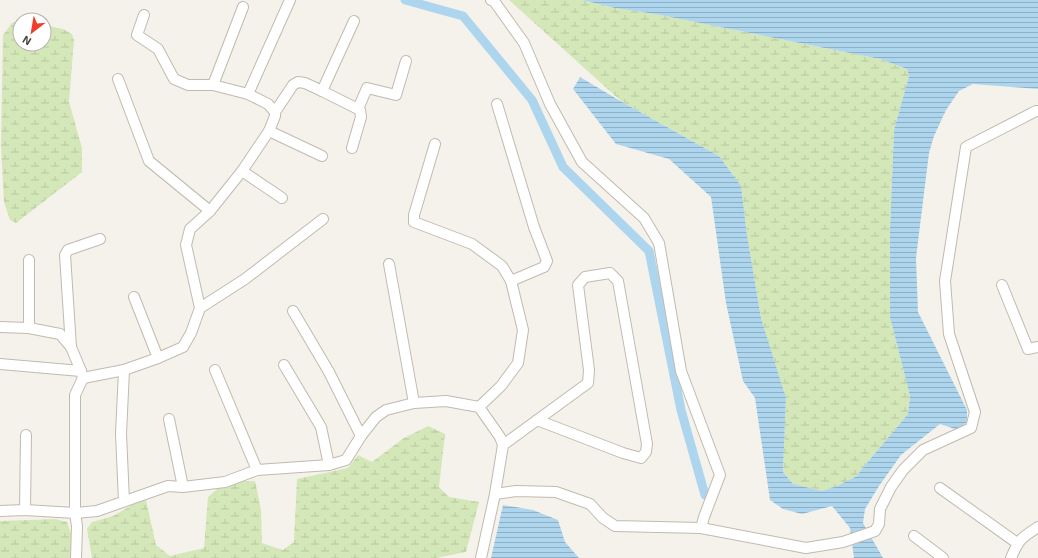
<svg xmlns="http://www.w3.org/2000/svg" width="1038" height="558" font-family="'Exo 2',sans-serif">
<defs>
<pattern id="wetland-marsh" width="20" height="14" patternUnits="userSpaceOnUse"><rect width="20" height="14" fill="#d4e7b8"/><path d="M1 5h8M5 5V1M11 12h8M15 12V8" fill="none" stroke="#b8c79f"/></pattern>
<pattern id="water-rules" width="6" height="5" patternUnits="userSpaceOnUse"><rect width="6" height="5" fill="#add6ee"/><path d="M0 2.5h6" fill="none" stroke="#8fafc2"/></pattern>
</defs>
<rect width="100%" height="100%" fill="#f5f2ec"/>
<g fill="url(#wetland-marsh)">
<path d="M 509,0 L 582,0 L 615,8 L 655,14 L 880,59 L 907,69 L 909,76 L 894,130 L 890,229 L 890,317 L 910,396 L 908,414 L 861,470 L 857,476 L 837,486 L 822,491 L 793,484 L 783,472 L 786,398 L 761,318 L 747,235 L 741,186 L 719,156 L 622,102 Z"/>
<path d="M 17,21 L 20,21 L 20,44 L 44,44 L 44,25 L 63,29 L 72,34 L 74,40 L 69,102 L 82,148 L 82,172 L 16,223 L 10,220 L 4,202 L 1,146 L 3,35 L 12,23 Z"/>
<path d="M 428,426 L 445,434 L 439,487 L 449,497 L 479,502 L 466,552 L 436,558 L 92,558 L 87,529 L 92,522 L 113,516 L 137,502 L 146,500 L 156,545 L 170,556 L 204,548 L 208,497 L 225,482 L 255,481 L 261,510 L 262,543 L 283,550 L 294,542 L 297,479 L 348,468 L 358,455 L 372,462 L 404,438 Z"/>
<path d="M 55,519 L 67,522 L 73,539 L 70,558 L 0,558 L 0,521 Z"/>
</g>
<g fill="url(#water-rules)">
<path d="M 582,0 L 1038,0 L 1038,89 L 973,84 L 959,91 L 946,110 L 934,136 L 929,153 L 916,258 L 918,312 L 967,410 L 967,422 L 958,430 L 940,424 L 901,455 L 879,486 L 865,509 L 863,523 L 883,558 L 854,558 L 850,528 L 832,506 L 802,514 L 783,509 L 770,500 L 755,398 L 743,381 L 726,303 L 711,197 L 669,159 L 616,144 L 573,89 L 580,77 L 622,102 L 719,156 L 741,186 L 747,235 L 761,318 L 786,398 L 783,472 L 793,484 L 822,491 L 837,486 L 857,476 L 861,470 L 908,414 L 910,396 L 890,317 L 890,229 L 894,130 L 909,76 L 907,69 L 880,59 L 655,14 L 615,8 Z"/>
<path d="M 503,505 L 533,510 L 558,520 L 565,542 L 579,558 L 491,558 Z"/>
</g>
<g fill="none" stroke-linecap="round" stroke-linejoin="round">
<path stroke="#add6ee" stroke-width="9" d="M 405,0 L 463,16 L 532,100 L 563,167 L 649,251 L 681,410 L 705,495"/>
<g stroke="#c1baaf" stroke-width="12">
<g id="street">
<path d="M 491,0 L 494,1 L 524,43 L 550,104 L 582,162 L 644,218 L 659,243 L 681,371 L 720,475 L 704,517 L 701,528"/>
<path d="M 144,15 L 137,35 L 158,49 L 174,79 L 188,85 L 213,85 L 248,94 L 268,104 L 275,112"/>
<path d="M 118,79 L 149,161 L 210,211"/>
<path d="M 213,85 L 243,7"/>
<path d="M 322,91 L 354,21"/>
<path d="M 248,94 L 290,0"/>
<path d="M 497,104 L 534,227 L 547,261 L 544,267 L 511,281"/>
<path d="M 358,109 L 367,88 L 396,95 L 406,61"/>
<path d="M 269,131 L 322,156"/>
<path d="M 435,144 L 414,215 L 414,222 L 472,244 L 502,266 L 511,281 L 523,330 L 518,363 L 501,386 L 479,407"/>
<path d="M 242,171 L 282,198"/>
<path d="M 389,264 L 414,403"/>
<path d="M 1002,285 L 1028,349 L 1038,347"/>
<path d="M 134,297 L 158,358"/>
<path d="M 200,308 L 245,279 L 323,219"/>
<path d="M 293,311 L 329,372 L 361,436"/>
<path d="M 0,327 L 29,328 L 60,334 L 71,347"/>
<path d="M 29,328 L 29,260"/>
<path d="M 0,364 L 81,371"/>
<path d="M 284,365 L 321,427 L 329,465"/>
<path d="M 215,370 L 257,470"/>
<path d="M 83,378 L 124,370 L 158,358 L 183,347 L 191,333 L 200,308 L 186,245 L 190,229 L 210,211 L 242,171 L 269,131 L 275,116 L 275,112 L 293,85 L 298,82 L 305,83 L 322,91 L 360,110 L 361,117 L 352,148"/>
<path d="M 169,419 L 183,487"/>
<path d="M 940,488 L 1017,543"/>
<path d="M 495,494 L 516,491 L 556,492 L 590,504 L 603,518 L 615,526 L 701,528 L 806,548 L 843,542 L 875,531 L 879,524 L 880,509 L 891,487 L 903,470 L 923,450 L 971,428 L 975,412 L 949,334 L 945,281 L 966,147 L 1036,111 L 1038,111"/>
<path d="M 124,501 L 121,434 L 124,370"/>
<path d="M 25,510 L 26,435"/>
<path d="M 0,511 L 25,510 L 75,513 L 97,511 L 168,486 L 183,487 L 225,482 L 257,470 L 329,465 L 346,460 L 361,436 L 376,417 L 386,410 L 414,403 L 446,401 L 479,407 L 500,437 L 503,445"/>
<path d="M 914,536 L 943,558"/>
<path d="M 76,558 L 77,526 L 75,513 L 75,395 L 83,378 L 81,371 L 71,347 L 65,255 L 68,250 L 100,239"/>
<path d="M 481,558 L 495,494 L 503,445 L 588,383 L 589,370 L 578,285 L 585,277 L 610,273 L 618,281 L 647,444 L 646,452 L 641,458 L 623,453 L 537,420"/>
<path d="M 1011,558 C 1019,539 1021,538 1038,527"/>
</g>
</g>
<use href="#street" stroke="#fff" stroke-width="10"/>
</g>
<g transform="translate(32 32) rotate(211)"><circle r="19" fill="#ffffff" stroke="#b7b4b0"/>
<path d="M0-3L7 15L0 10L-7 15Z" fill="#ef3e2a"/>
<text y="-6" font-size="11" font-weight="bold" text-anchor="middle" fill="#4a433a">N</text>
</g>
</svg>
